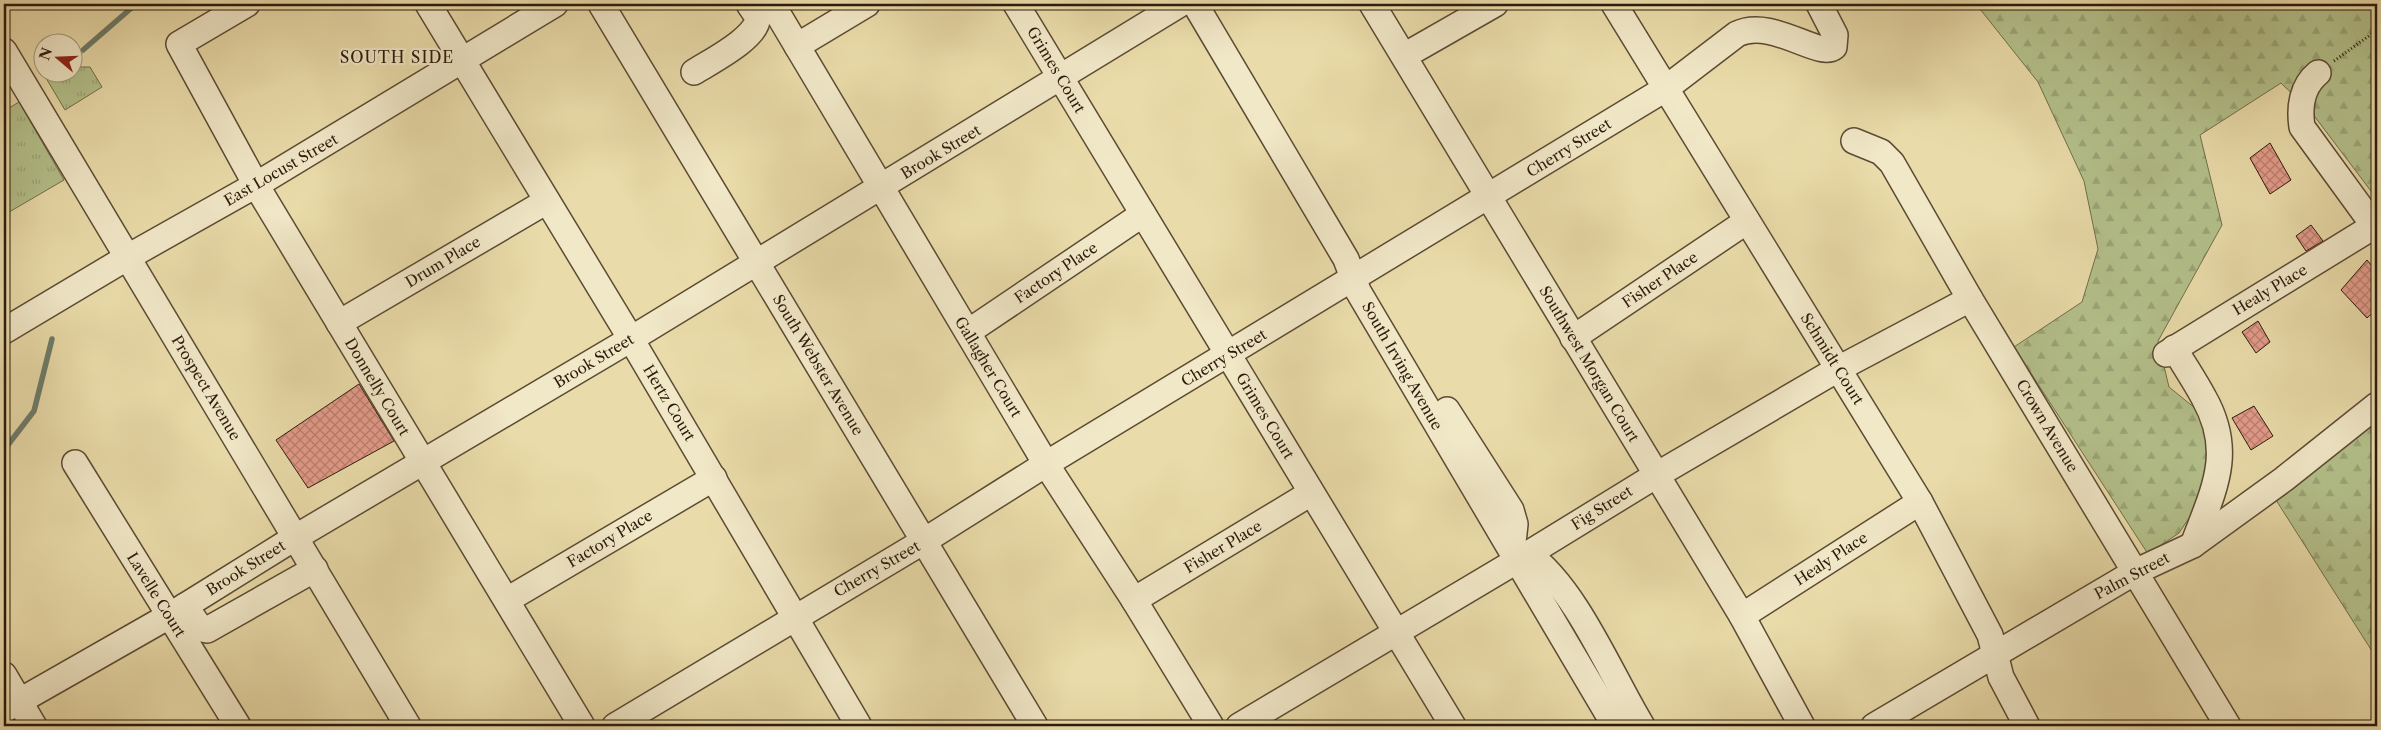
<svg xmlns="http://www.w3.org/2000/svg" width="2381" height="730" font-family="'Libre Caslon Text',serif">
<defs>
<pattern id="grass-tufts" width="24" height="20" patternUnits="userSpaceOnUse" patternTransform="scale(1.25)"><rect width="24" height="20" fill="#b4c18b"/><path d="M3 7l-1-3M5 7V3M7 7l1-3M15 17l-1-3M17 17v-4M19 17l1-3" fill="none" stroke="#9ba577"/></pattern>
<pattern id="forest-firs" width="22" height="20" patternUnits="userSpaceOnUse" patternTransform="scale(1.25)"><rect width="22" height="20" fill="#b4c18b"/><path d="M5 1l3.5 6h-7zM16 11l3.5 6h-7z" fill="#9ba577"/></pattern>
<pattern id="building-cross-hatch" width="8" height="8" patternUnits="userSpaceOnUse" patternTransform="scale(1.25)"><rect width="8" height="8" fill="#e49b8a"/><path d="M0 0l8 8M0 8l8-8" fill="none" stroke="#b97e6f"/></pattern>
</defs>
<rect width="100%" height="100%" fill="#eadcaa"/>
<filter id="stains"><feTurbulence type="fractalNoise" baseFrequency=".004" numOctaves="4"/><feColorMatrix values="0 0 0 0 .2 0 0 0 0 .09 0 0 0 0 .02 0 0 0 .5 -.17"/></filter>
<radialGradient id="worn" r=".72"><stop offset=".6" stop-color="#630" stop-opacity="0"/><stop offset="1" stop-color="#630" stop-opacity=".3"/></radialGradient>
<g fill="url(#grass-tufts)" stroke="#706e4c">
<path d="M 73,67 L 90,67 L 102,87 L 65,110 L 43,73 L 72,72 Z"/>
<path d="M 19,102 L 64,180 L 4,215 L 4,111 Z"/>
</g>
<g fill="url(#forest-firs)" stroke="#706e4c">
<path d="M 1976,4 L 2377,4 L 2377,199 L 2312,113 L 2281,83 L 2200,135 L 2222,225 L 2158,341 L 2169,387 L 2217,426 L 2218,475 L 2179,533 L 2148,554 L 2014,347 L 2082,302 L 2098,249 L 2084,181 L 2038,82 Z"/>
<path d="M 2377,421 L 2377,659 L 2276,500 Z"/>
</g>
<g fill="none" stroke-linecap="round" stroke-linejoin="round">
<g stroke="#6d7c6a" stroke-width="5.5">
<path d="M 83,50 L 136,4"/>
<path d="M 4,450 L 34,411 L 52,339"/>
</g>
</g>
<g fill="url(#building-cross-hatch)" stroke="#2c1b0c">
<path d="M 2270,143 L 2291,180 L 2270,194 L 2250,158 Z"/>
<path d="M 2311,225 L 2323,241 L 2306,251 L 2296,236 Z"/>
<path d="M 2367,260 L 2377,272 L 2377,289 L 2372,295 L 2377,301 L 2377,309 L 2367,318 L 2341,290 Z"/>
<path d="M 2258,321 L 2270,342 L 2256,353 L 2242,332 Z"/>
<path d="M 359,384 L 394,441 L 308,488 L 276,440 Z"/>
<path d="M 2254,406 L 2273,436 L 2251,450 L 2232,418 Z"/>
</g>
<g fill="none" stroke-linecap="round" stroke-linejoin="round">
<g stroke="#5c4b34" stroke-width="28">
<g id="minor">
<path d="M 247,4 L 179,44 L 256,185 L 582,726"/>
<path d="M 428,4 L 631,339 L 859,726"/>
<path d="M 601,4 L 1035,726"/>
<path d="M 772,4 L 1046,464 L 1134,600 L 1211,726"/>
<path d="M 1016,4 L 1453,726"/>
<path d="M 1195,4 L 1346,259 L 1358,291 L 1615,726"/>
<path d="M 1372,4 L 1742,616 L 1802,726"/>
<path d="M 1614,4 L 1920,502 L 1990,635 L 2001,677 L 2027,726"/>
<path d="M 797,46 L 867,4"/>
<path d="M 4,51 L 408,726"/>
<path d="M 1404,56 L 1495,4"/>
<path d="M 694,72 C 708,63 761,36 757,17 C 756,13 751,8 749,4"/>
<path d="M 2318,73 C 2302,86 2299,107 2302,127 L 2377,230"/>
<path d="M 1854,141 L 1881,152 L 1892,163 L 1970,299 L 2228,726"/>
<path d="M 339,323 L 547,201"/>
<path d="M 4,331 L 128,257 L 256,185 L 555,4"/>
<path d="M 968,332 L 1143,214"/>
<path d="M 1573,338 L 1747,221"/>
<path d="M 2174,348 C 2184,365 2195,381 2204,398 C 2235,453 2213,491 2193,545"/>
<path d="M 2166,354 L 2374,226"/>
<path d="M 1447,410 L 1511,510 L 1515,524 L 1512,552"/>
<path d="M 75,463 L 238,726"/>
<path d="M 1528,554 C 1576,588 1611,675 1642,726"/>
<path d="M 507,600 L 714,478"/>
<path d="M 1134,600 L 1311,493"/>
<path d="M 185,606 L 201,629 L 207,630 L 315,569"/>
<path d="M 1742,616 L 1920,502"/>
<path d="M 4,675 L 34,726"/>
<path d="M 4,710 L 169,616 L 296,537 L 631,339 L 1180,4"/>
<path d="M 615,726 L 924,541 L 1046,464 L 1665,89 L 1737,34 C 1771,17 1819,59 1834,47 L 1835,35 L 1819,4"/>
<path d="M 1239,726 L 1528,554 L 1655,476 L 1838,369 L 1970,299"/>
<path d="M 1874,726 L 2135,572 L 2193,545 L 2284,479 L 2377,405"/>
</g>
</g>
<path stroke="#2c1b0c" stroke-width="3" stroke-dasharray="1 2.5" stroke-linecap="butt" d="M 2334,61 L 2377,30"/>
<use href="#minor" stroke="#f1e8c8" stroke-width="25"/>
</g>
<g text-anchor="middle" stroke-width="4.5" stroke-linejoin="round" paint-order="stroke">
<g font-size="15" fill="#2c1b0c" stroke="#f1e8c8">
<text transform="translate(1056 70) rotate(59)" y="5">Grimes Court</text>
<text transform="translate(1569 148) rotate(-32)" y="5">Cherry Street</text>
<text transform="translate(941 152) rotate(-31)" y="5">Brook Street</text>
<text transform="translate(281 170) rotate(-30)" y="5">East Locust Street</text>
<text transform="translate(443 262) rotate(-31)" y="5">Drum Place</text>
<text transform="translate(1056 273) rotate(-34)" y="5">Factory Place</text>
<text transform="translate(1660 280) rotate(-34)" y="5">Fisher Place</text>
<text transform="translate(2270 290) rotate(-31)" y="5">Healy Place</text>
<text transform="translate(1224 358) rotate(-31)" y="5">Cherry Street</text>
<text transform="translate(1832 359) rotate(58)" y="5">Schmidt Court</text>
<text transform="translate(594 361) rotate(-31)" y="5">Brook Street</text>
<text transform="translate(1589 364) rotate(59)" y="5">Southwest Morgan Court</text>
<text transform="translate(818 365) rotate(59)" y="5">South Webster Avenue</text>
<text transform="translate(1402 366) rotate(60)" y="5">South Irving Avenue</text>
<text transform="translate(988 367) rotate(59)" y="5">Gallagher Court</text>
<text transform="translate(377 387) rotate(59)" y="5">Donnelly Court</text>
<text transform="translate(206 388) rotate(59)" y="5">Prospect Avenue</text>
<text transform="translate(669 403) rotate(59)" y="5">Hertz Court</text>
<text transform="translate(1265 416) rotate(59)" y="5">Grimes Court</text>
<text transform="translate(2047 426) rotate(59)" y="5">Crown Avenue</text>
<text transform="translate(1602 508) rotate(-32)" y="5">Fig Street</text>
<text transform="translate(610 539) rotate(-31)" y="5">Factory Place</text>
<text transform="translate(1223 547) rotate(-31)" y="5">Fisher Place</text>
<text transform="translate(1831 559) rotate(-33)" y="5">Healy Place</text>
<text transform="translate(246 568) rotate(-32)" y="5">Brook Street</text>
<text transform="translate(877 569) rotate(-30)" y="5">Cherry Street</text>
<text transform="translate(2132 576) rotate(-28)" y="5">Palm Street</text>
<text transform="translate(156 595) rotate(58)" y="5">Lavelle Court</text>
</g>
<g font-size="16" letter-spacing="1" fill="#2c1b0c" stroke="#f1e8c8">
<text x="397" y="63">SOUTH SIDE</text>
</g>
</g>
<rect width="2381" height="730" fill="none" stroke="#eadcaa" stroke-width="20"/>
<rect x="5" y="5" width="2371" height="720" fill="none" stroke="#2c1b0c" stroke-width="2.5"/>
<rect x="10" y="10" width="2361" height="710" fill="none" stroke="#2c1b0c"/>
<g transform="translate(58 58) rotate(289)"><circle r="24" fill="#f1e8c8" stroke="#a2967d"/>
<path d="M0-4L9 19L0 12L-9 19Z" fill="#8f2418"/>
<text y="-8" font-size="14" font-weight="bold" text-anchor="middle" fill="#2c1b0c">N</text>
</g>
<rect width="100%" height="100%" filter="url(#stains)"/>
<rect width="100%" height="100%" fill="url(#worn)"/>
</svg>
